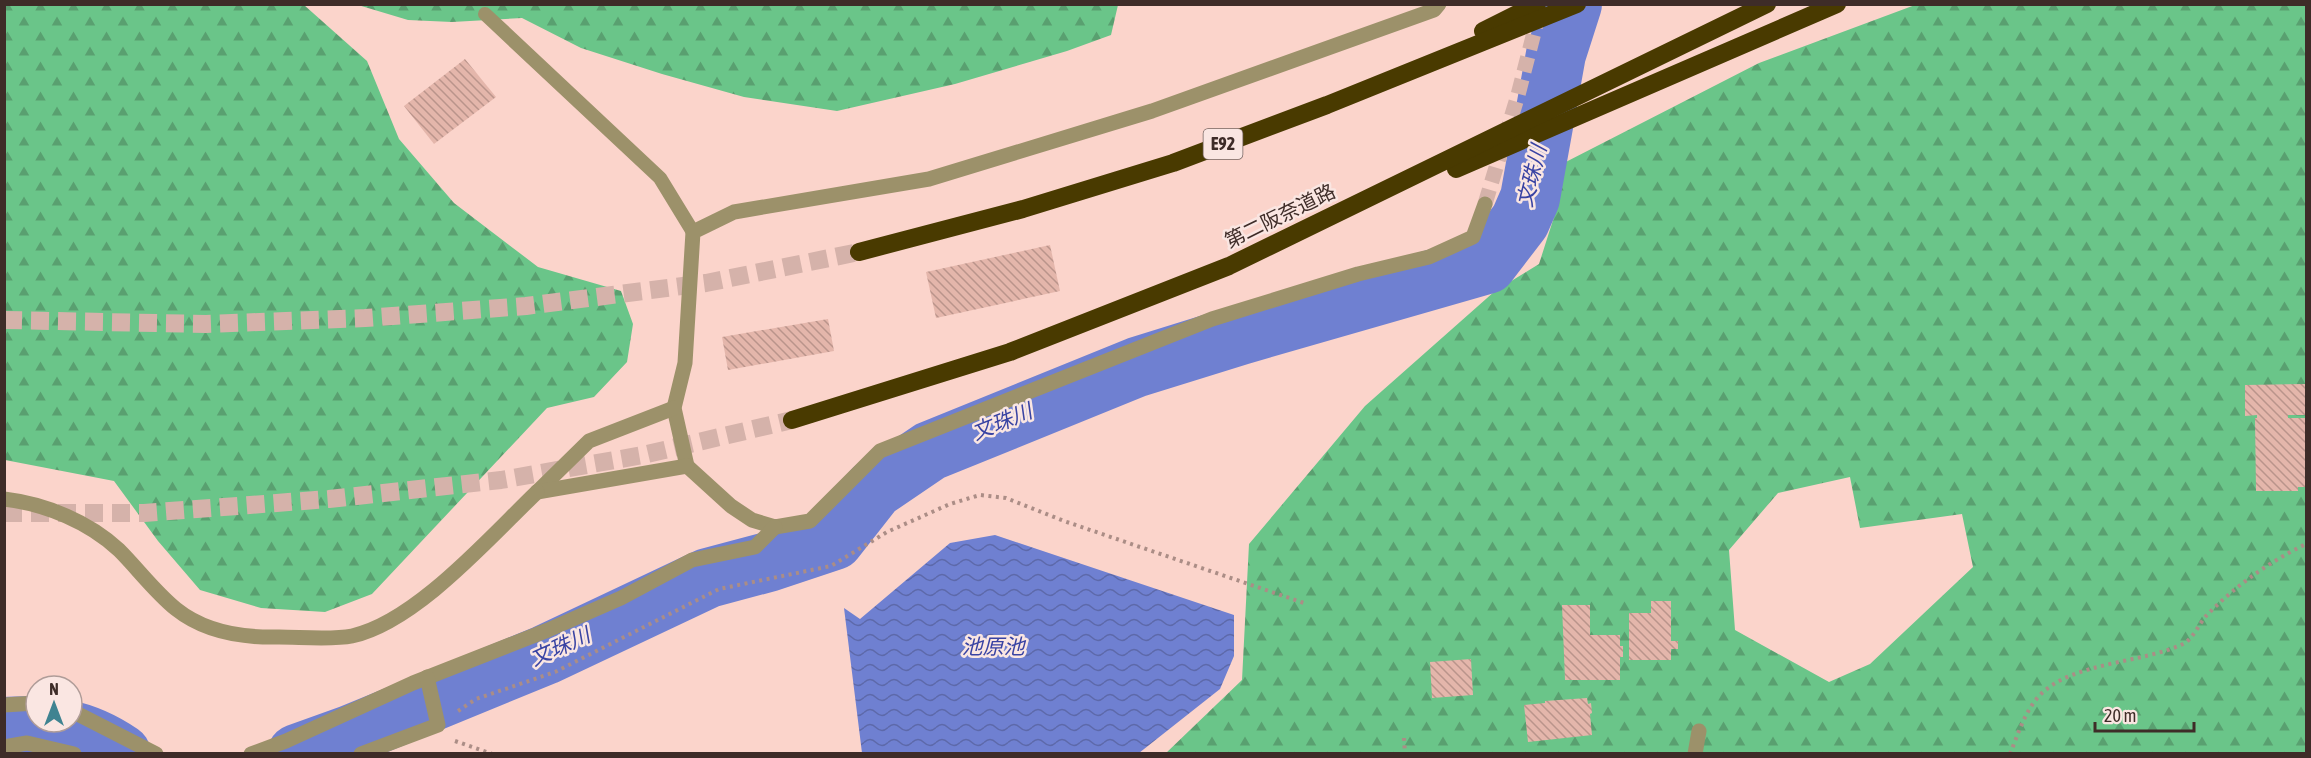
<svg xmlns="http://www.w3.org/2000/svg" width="2311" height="758" font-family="'Asap Condensed','Noto Sans JP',sans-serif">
<defs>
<pattern id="forest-firs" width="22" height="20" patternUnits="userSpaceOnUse" patternTransform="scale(1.5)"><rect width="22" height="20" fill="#6ac589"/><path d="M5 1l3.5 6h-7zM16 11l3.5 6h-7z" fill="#59a070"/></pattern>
<pattern id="water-waves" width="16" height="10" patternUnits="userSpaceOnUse" patternTransform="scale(1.5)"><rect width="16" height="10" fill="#6f80d1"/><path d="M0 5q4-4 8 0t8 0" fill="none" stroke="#5d69aa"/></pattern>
<pattern id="building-back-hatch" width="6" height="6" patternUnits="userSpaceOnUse" patternTransform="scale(1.5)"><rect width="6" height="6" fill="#e4b6ab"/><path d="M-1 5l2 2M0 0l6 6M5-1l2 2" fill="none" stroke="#ba948b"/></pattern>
</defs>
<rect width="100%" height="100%" fill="#fbd4cb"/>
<g fill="url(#forest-firs)" fill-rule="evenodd">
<path d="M 4,5 L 304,5 L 367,61 L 399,139 L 454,203 L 538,267 L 621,291 L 633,324 L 627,362 L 594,397 L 547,408 L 372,594 L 325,612 L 261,608 L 200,590 L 158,541 L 114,481 L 5,460 Z"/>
<path d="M 358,5 L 1118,5 L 1111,35 L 1067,51 L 955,84 L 837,111 L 744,97 L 662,74 L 581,48 L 522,18 L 452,22 L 408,20 Z"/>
<path d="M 1915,5 L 2306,5 L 2306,753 L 1165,754 L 1242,680 L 1249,544 L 1365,406 L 1495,291 L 1539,264 L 1554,217 L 1556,167 L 1759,63 ZM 1850,477 L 1860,528 L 1962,514 L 1973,567 L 1870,664 L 1829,682 L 1735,630 L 1729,550 L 1778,493 Z"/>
</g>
<path fill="url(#water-waves)" d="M 995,535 L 1234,615 L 1234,656 L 1220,689 L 1139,753 L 862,753 L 844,608 L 860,619 L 950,543 Z"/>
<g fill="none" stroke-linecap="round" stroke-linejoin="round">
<g stroke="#6f80d1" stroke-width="60">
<path d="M 4,727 C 50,724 83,728 121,754"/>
<path d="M 297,754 L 350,735 L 545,655 L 708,578 L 768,562 L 834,540 L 874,489 L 930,451 L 1137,367 L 1240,335 L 1487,264 L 1520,221 L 1530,198 L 1556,54 L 1572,4"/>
</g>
</g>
<g fill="url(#building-back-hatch)">
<path d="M 465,59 L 496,97 L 434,144 L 404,106 Z"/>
<path d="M 1050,245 L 1060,291 L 936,318 L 926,272 Z"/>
<path d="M 828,319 L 834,351 L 728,370 L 722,337 Z"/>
<path d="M 2306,384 L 2306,415 L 2288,415 L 2288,418 L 2306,418 L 2306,487 L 2298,487 L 2298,491 L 2256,491 L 2255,418 L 2257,418 L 2257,415 L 2245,416 L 2245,385 Z"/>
<path d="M 1651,601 L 1671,601 L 1671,641 L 1678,641 L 1678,649 L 1671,649 L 1671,660 L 1629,660 L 1629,613 L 1651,613 Z"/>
<path d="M 1562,605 L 1590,605 L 1590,635 L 1620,635 L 1620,646 L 1623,646 L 1623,657 L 1620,657 L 1620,680 L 1565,680 Z"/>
<path d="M 1471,659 L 1473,695 L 1432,698 L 1430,662 Z"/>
<path d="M 1587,698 L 1588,704 L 1591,703 L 1592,713 L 1590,714 L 1592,735 L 1528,742 L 1524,705 L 1545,703 L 1545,701 Z"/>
</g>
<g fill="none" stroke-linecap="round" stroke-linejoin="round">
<path stroke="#d5b2aa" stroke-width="15" stroke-dasharray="15 8" stroke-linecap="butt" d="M 1485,204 L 1518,95 L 1539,13"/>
<g stroke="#d5b2aa" stroke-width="18" stroke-dasharray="18 9" stroke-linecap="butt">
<path d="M 4,320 L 206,324 L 365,318 L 526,306 L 706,283 L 859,252"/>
<path d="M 4,513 L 144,513 L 329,499 L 501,480 L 643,455 L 792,420"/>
</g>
<g stroke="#ab8d86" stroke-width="4" stroke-dasharray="3 4.5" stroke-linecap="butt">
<path d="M 458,711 L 476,699 L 555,672 L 719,589 L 831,566 L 887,532 L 950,504 L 980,495 L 1006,498 L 1064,521 L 1304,603"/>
<path d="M 1404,738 L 1405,754"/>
<path d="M 455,741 L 492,754"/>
<path d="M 2010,754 C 2018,734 2026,708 2042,693 C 2075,662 2143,663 2183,644 C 2193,639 2199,624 2206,616 C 2235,586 2269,562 2306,544"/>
</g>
<path stroke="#9c916a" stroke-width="14" d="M 485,14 L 660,178 L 693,232"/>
<g stroke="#9c916a" stroke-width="15">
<path d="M 1439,4 L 1434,10 L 1152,111 L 929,179 L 734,212 L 693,232 L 685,363 L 674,408 L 687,466 L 731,506 L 752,520 L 775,527 L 810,521 L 880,451 L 1212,319 L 1358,274 L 1429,257 L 1473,237 L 1485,204"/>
<path d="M 537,492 L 589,441 L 674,408"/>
<path d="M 537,492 L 687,466"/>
<path d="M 4,705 L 36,703"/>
<path d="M 72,711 L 156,754"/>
<path d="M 4,747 L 27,743 L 74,754"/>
<path d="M 251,754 L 286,741 L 413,683 L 548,630 L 621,598 L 692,560 L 755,547 L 775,527"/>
<path d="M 361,754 L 438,725 L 427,677"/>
<path d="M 1695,754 L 1699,731"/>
</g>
<path stroke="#9c916a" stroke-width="15" d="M 4,499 C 46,504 89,522 119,550 C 138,569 155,592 176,609 C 206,633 243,638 279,637 C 300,637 332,640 352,636 C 416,622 490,537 537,492"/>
<g stroke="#493a00" stroke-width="18">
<path d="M 1483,31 L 1537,4"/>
<path d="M 1456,169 L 1837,4"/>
<path d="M 859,252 L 1023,209 L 1173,163 L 1327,105 L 1577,4"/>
<path d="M 792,420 L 1010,352 L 1229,266 L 1767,4"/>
</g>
</g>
<g text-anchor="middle" stroke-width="5" stroke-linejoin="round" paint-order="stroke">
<rect fill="#fae6e2" stroke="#766460" stroke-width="1.5" x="1203.5" y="129" width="39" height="30" rx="4.5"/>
<g font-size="18" font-weight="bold" fill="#3e2c28">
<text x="1223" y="150">E92</text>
</g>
<g font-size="20" fill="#3e2c28" stroke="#fae6e2">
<text transform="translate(1280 216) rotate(-26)" y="7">第二阪奈道路</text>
</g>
<g font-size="21" font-style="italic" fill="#3943a3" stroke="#fae6e2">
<text transform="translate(1532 176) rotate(-76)" y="7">文珠川</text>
<text transform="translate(1002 422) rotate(-22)" y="7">文珠川</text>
<text transform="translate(560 647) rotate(-24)" y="7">文珠川</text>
<text x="993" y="654">池原池</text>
</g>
</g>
<rect width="2311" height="758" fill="none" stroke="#3e2c28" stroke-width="12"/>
<g transform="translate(54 704)"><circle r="28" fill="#fae6e2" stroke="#af9c98" stroke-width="1.5"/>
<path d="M0-4.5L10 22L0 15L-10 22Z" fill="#3f8391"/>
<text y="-9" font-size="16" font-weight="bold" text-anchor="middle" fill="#3e2c28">N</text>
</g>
<path d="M2095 722v9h99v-9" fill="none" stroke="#3e2c28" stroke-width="3"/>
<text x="2104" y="722" font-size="18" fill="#3e2c28" stroke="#fae6e2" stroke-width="4.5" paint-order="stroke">20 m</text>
</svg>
